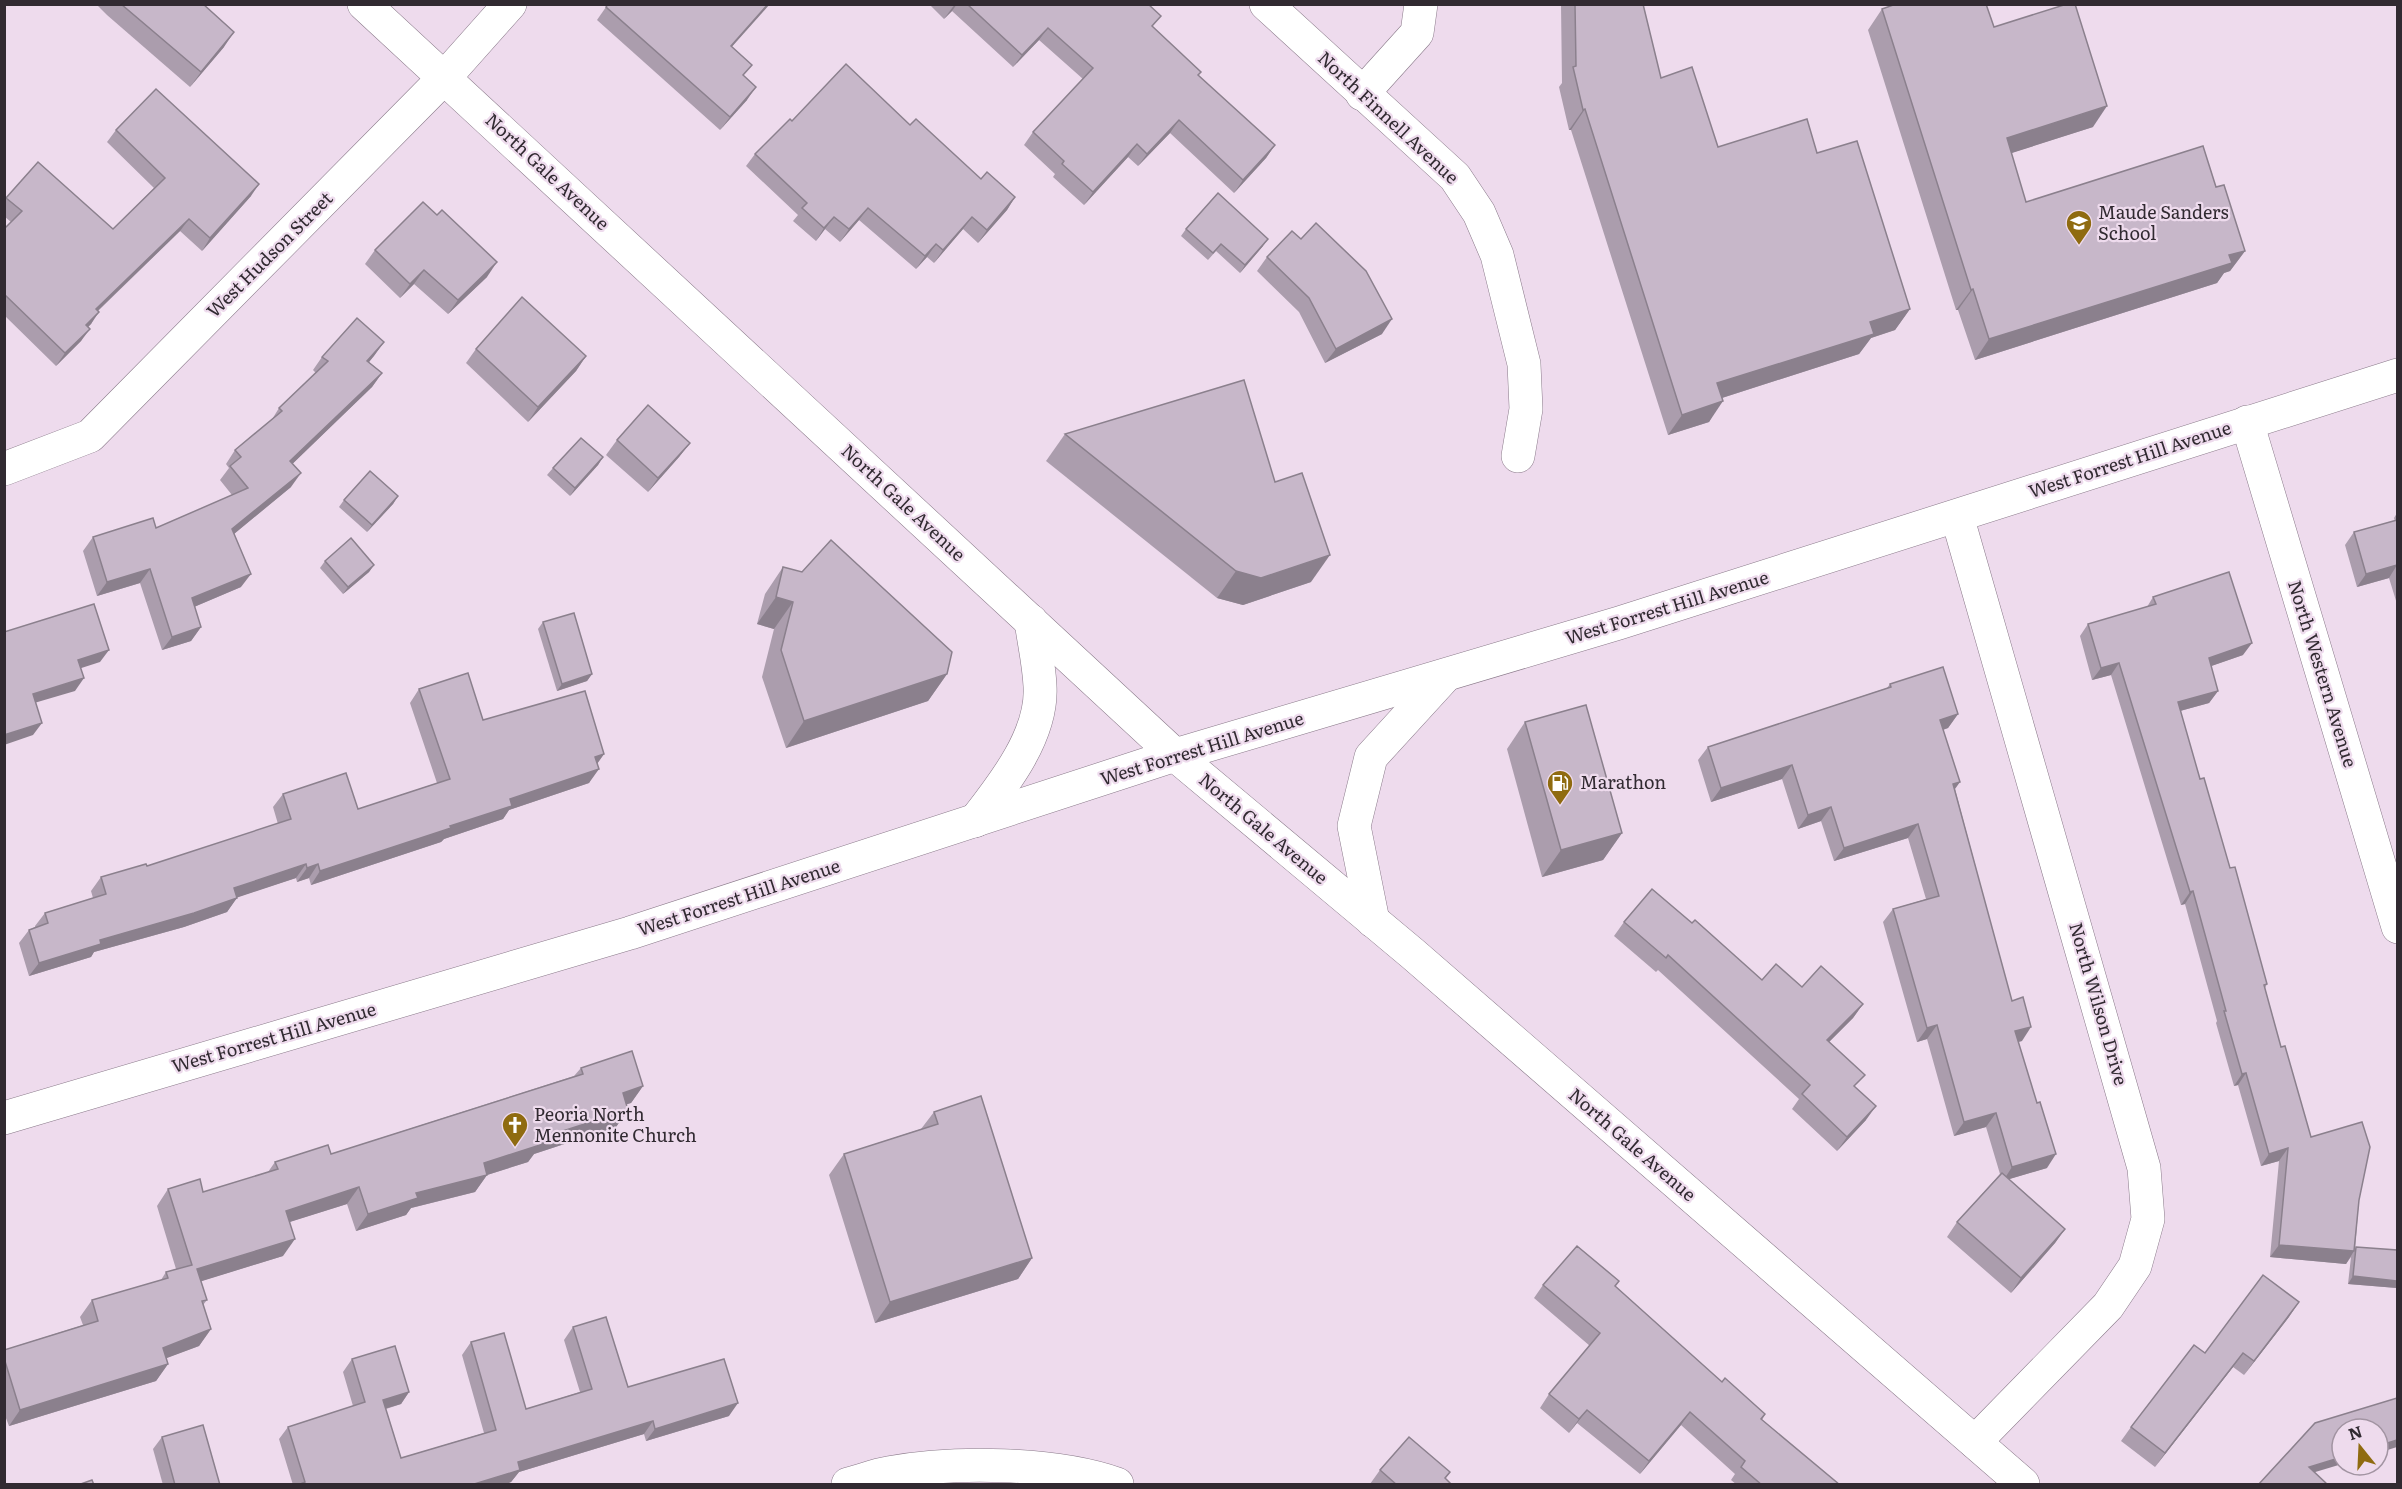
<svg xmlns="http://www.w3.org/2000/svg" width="2402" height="1489" font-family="Literata,serif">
<rect width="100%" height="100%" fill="#eedbed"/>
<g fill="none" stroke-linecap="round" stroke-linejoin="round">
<g stroke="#897989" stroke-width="34">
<g id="minor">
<path d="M 1266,4 L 1455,177 L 1479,213 L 1497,255 L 1524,364 L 1526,409 L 1518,456"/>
<path d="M 1362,94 L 1417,33 L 1421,4"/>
<path d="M 2247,422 L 2398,927"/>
<path d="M 4,469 L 90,436 L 445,77 L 510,4"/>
<path d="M 1957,516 L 2144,1168 L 2148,1219 L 2135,1266 L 2108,1306 L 1975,1442"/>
<path d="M 848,1484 C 861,1481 875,1475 888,1473 C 954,1461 1054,1462 1117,1484"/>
</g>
</g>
<g stroke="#897989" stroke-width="34">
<path id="tertiary" d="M 364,4 L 1175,755"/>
</g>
<g stroke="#897989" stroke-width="34">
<g id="secondary">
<path d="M 1175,755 L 1413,954 L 2023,1484"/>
<path d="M 975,821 C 1003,785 1043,735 1040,686 C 1039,664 1034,643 1031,621"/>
<path d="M 1373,921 L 1354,826 L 1371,757 L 1445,676"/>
<path d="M 4,1118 L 630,933 L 1175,755 L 1619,623 L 2398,375"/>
</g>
</g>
<use href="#minor" stroke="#fff" stroke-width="33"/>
<use href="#tertiary" stroke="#fff" stroke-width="33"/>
<use href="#secondary" stroke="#fff" stroke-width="33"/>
</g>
<g fill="#ab9dad">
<path d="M 96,4 L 203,4 L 224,47 L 190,87 L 107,15 Z"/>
<path d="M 929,4 L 1148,4 L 1153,27 L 1201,72 L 1198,75 L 1275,145 L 1266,158 L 1234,193 L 1170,133 L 1138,166 L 1128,157 L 1084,205 L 1053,177 L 1055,174 L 1024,145 L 1033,132 L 1083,79 L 1039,40 L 1013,67 L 952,11 L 944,19 Z"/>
<path d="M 1561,4 L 1643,4 L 1661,78 L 1718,147 L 1817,153 L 1910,309 L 1895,330 L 1871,338 L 1859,354 L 1722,398 L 1709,422 L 1668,435 L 1571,130 L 1569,130 L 1559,87 L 1562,83 Z"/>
<path d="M 606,7 L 732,47 L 744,76 L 747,100 L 720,130 L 597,20 Z"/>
<path d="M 1882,9 L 1994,27 L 2093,127 L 2011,153 L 2026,202 L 2216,187 L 2245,251 L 2230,271 L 2224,273 L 2217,283 L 1975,360 L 1958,310 L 1956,310 L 1868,30 Z"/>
<path d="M 792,121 L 910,125 L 981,179 L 1015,197 L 1007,210 L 978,243 L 963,229 L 934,263 L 927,257 L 916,269 L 859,220 L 840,242 L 825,229 L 816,241 L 793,221 L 798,215 L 746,166 L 755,154 Z"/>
<path d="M 116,130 L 251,196 L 202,251 L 180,231 L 98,311 L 91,324 L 88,327 L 81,341 L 56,366 L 4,315 L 4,229 L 11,222 L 4,216 L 4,201 L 6,198 L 113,229 L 154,188 L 107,142 Z"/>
<path d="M 1186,229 L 1263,246 L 1240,273 L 1216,251 L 1208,260 L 1181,236 Z"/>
<path d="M 375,250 L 487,277 L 448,314 L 414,284 L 400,298 L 365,264 Z"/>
<path d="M 1267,257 L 1382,334 L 1325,363 L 1299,312 L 1257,271 Z"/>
<path d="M 384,342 L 369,362 L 382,373 L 372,387 L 293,463 L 291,487 L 234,534 L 241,587 L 194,607 L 201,627 L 191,641 L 162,650 L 140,583 L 97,596 L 83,551 L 93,537 L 156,528 L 232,495 L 220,480 L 229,468 L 226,464 L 235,450 L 271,421 L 279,408 L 316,373 L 313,370 L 322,357 Z"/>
<path d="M 476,349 L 586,356 L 576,371 L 528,422 L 466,363 Z"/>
<path d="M 1065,434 L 1275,482 L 1311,582 L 1243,605 L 1217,598 L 1046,461 Z"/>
<path d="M 617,440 L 690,443 L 679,457 L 648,492 L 606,455 Z"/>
<path d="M 603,457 L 598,465 L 570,496 L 547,475 L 553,468 Z"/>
<path d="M 398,496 L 393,504 L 367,532 L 339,507 L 344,500 Z"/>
<path d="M 2397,513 L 2397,604 L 2389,578 L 2357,587 L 2345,545 L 2354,532 L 2395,521 L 2394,518 Z"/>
<path d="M 325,561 L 374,565 L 369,572 L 343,594 L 320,568 Z"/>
<path d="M 783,567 L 947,674 L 928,701 L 786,748 L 762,677 L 774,629 L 757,624 L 765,594 Z"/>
<path d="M 2153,597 L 2243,655 L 2211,666 L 2218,691 L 2209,703 L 2180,711 L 2200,779 L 2230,868 L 2267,984 L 2265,988 L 2281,1047 L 2311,1137 L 2359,1200 L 2355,1249 L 2356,1247 L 2397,1288 L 2348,1284 L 2351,1257 L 2346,1264 L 2270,1257 L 2279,1161 L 2261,1166 L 2238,1085 L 2234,1086 L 2216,1023 L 2217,1021 L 2185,904 L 2181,905 L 2111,675 L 2092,680 L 2080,636 L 2088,624 L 2147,607 Z"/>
<path d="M 543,622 L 592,674 L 587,681 L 557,691 L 538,629 Z"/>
<path d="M 1890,684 L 1958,714 L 1948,728 L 1943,730 L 1955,789 L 2022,1041 L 2018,1042 L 2047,1168 L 2009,1179 L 2065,1229 L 2055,1243 L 2011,1293 L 1947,1237 L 1957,1222 L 2000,1174 L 1986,1127 L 1954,1136 L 1927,1039 L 1917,1042 L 1883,922 L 1893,909 L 1926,899 L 1908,838 L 1834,861 L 1821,821 L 1798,829 L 1782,779 L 1711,802 L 1698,760 L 1708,747 L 1887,688 Z"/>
<path d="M 419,689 L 483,720 L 604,754 L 597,764 L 589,783 L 509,810 L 503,819 L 444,839 L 441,842 L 311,885 L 309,878 L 297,882 L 296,878 L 237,897 L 227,912 L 184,927 L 94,952 L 91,957 L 29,976 L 19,943 L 29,930 L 35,927 L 35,926 L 45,913 L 93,898 L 91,891 L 101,877 L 147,866 L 278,824 L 273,807 L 283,794 L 358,809 L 437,783 L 410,703 Z"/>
<path d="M 1525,722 L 1622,833 L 1603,860 L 1542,877 L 1507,749 Z"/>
<path d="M 1624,922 L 1692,923 L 1762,980 L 1802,987 L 1863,1004 L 1853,1018 L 1829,1042 L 1855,1088 L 1866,1120 L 1837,1151 L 1792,1109 L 1799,1099 L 1658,970 L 1656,972 L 1614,936 Z"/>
<path d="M 581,1068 L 643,1086 L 631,1103 L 626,1104 L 628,1110 L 616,1127 L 534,1154 L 528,1162 L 487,1175 L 475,1192 L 411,1208 L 406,1215 L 356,1231 L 347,1204 L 289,1222 L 283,1256 L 201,1281 L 207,1300 L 203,1305 L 211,1329 L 199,1346 L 166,1358 L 168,1364 L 156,1381 L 9,1426 L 4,1413 L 4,1350 L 83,1325 L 80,1317 L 92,1300 L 161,1280 L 166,1272 L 176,1269 L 157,1206 L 168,1189 L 203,1192 L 268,1172 L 275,1162 L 331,1154 L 574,1076 Z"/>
<path d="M 934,1112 L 1032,1258 L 1018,1279 L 875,1323 L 829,1175 L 844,1154 L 921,1129 Z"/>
<path d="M 1619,1281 L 1615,1286 L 1722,1382 L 1765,1414 L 1762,1420 L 1840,1485 L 1737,1485 L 1731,1480 L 1735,1474 L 1681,1425 L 1640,1474 L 1577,1423 L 1569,1433 L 1540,1408 L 1549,1394 L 1590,1346 L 1534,1298 L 1543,1285 Z"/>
<path d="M 2289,1317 L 2244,1375 L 2233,1367 L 2155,1467 L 2121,1441 L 2131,1427 L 2205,1353 Z"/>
<path d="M 573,1327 L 628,1387 L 729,1416 L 646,1441 L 644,1434 L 519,1472 L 511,1482 L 504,1485 L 293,1485 L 279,1439 L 288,1427 L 353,1406 L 343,1372 L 352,1359 L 409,1392 L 401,1404 L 386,1409 L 401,1458 L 484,1433 L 462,1355 L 471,1342 L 526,1409 L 580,1392 L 564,1340 Z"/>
<path d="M 162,1437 L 220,1485 L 163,1485 L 153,1449 Z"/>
<path d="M 1380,1470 L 1450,1472 L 1445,1479 L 1452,1485 L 1370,1484 Z"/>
</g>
<g fill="#8b808d">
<path d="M 768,4 L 770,4 L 721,59 L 731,46 Z"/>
<path d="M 955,4 L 957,4 L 952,11 L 944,19 Z"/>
<path d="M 1048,28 L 1039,40 L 1013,67 L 1022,55 Z"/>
<path d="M 234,32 L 224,47 L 190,87 L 201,72 Z"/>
<path d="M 756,87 L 747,100 L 720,130 L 730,117 Z"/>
<path d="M 2107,106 L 2093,127 L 1993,159 L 2007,138 Z"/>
<path d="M 1585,109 L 1571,130 L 1569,130 L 1583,110 Z"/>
<path d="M 1179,120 L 1170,133 L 1138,166 L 1147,154 Z"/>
<path d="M 1137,144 L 1128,157 L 1084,205 L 1093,192 Z"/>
<path d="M 1275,145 L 1266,158 L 1234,193 L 1243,180 Z"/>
<path d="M 259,184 L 251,196 L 202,251 L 210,238 Z"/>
<path d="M 1015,197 L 1007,210 L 978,243 L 987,230 Z"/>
<path d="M 868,208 L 859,220 L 840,242 L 849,229 Z"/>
<path d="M 834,217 L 816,241 L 824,228 Z"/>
<path d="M 972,217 L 963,229 L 934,263 L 943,250 Z"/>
<path d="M 189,219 L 180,231 L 87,321 L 96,309 Z"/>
<path d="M 1268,239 L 1263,246 L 1240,273 L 1245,265 Z"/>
<path d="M 936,244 L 927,257 L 916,269 L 925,256 Z"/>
<path d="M 2245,251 L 2230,271 L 2224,273 L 2217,283 L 1975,360 L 1989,339 L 2229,255 Z"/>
<path d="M 497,262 L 487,277 L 448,314 L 458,300 Z"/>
<path d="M 424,270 L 414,284 L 400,298 L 410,284 Z"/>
<path d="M 1973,289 L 1958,310 L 1956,310 L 1971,290 Z"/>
<path d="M 1910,309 L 1895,330 L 1871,338 L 1859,354 L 1703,404 L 1717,383 L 1870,322 Z"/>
<path d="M 99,312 L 91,324 L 77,338 L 86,325 Z"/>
<path d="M 1392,319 L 1382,334 L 1325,363 L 1336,349 Z"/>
<path d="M 90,329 L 81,341 L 56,366 L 65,353 Z"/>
<path d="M 384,342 L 374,356 L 358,375 L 367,361 Z"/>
<path d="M 586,356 L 576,371 L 528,422 L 538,407 Z"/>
<path d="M 382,373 L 372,387 L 281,475 L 290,461 Z"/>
<path d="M 1723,401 L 1709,422 L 1668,435 L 1682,415 Z"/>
<path d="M 690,443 L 679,457 L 648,492 L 658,478 Z"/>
<path d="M 603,457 L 598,465 L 570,496 L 575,488 Z"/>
<path d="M 301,473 L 291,487 L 223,543 L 232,529 Z"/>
<path d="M 398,496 L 393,504 L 367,532 L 372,525 Z"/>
<path d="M 1330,555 L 1311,582 L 1243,605 L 1217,598 L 1236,571 Z"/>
<path d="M 374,565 L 369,572 L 343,594 L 348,587 Z"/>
<path d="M 2397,565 L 2389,578 L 2357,587 L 2366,574 Z"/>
<path d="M 150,569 L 140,583 L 97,596 L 107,582 Z"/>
<path d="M 251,574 L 241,587 L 182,612 L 192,598 Z"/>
<path d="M 776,597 L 793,602 L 774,629 L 757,624 Z"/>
<path d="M 201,627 L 191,641 L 162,650 L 172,637 Z"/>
<path d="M 2252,643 L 2243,655 L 2200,670 L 2209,658 Z"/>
<path d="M 109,650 L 100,662 L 69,672 L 78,660 Z"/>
<path d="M 2119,663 L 2111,675 L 2092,680 L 2101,668 Z"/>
<path d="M 592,674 L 587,681 L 557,691 L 562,684 Z"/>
<path d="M 947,674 L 928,701 L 786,748 L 804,721 Z"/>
<path d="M 84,678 L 75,691 L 24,706 L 33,694 Z"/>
<path d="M 2218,691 L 2209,703 L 2169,714 L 2178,702 Z"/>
<path d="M 1958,714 L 1948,728 L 1930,734 L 1940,720 Z"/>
<path d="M 42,723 L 33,735 L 4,745 L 4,735 Z"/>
<path d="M 604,754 L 594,768 L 595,757 Z"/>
<path d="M 1792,765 L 1782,779 L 1711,802 L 1721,788 Z"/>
<path d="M 599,769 L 589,783 L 509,810 L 503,819 L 444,839 L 441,842 L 311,885 L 320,871 L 450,826 L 510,799 Z"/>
<path d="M 1960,782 L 1950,796 L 1953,784 Z"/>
<path d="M 1831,807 L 1821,821 L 1798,829 L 1808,815 Z"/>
<path d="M 1918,824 L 1908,838 L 1834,861 L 1844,848 Z"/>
<path d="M 1622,833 L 1603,860 L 1542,877 L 1561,850 Z"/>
<path d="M 306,864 L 296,878 L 224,902 L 234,888 Z"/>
<path d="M 318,864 L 309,878 L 297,882 L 307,868 Z"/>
<path d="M 2193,891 L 2185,904 L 2181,905 L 2190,892 Z"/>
<path d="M 237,898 L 227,912 L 184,927 L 94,952 L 91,957 L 29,976 L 39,963 L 100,940 Z"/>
<path d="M 1863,1004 L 1853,1018 L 1817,1054 L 1827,1040 Z"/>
<path d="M 1937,1025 L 1927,1039 L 1917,1042 L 1927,1028 Z"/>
<path d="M 2031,1027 L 2022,1041 L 2005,1045 L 2015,1031 Z"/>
<path d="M 2246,1073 L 2238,1085 L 2234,1086 L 2242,1074 Z"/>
<path d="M 643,1086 L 631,1103 L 611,1109 L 623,1093 Z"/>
<path d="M 1876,1106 L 1866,1120 L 1837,1151 L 1847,1137 Z"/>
<path d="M 628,1110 L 616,1127 L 534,1154 L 528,1162 L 487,1175 L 475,1192 L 411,1208 L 406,1215 L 356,1231 L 368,1214 L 484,1163 L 538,1139 Z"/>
<path d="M 1996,1113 L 1986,1127 L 1954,1136 L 1964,1122 Z"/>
<path d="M 2288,1148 L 2279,1161 L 2261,1166 L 2269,1154 Z"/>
<path d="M 2056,1154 L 2047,1168 L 2003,1181 L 2012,1167 Z"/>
<path d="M 359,1187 L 347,1204 L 274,1227 L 286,1211 Z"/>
<path d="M 2065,1229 L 2055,1243 L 2011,1293 L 2021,1278 Z"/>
<path d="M 295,1239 L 283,1256 L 186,1286 L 197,1269 Z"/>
<path d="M 2279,1245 L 2354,1251 L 2346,1264 L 2270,1257 Z"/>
<path d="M 1032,1258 L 1018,1279 L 875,1323 L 890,1302 Z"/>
<path d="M 2353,1276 L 2397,1281 L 2397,1288 L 2348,1284 Z"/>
<path d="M 2299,1302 L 2289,1317 L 2244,1375 L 2254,1361 Z"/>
<path d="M 211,1329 L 199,1346 L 151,1364 L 163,1348 Z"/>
<path d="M 2243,1353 L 2233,1367 L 2155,1467 L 2165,1453 Z"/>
<path d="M 168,1364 L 156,1381 L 9,1426 L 20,1410 Z"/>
<path d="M 409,1392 L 401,1404 L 374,1412 L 383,1400 Z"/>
<path d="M 738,1403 L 729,1416 L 646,1441 L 655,1429 Z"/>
<path d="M 1587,1410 L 1577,1423 L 1569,1433 L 1579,1419 Z"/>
<path d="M 1690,1412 L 1681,1425 L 1640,1474 L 1649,1461 Z"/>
<path d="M 653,1421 L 644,1434 L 519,1472 L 511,1482 L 504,1485 L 471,1485 L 518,1462 Z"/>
<path d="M 2397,1440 L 2397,1447 L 2378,1453 L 2378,1446 Z"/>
<path d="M 2342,1457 L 2342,1464 L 2302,1476 L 2309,1467 Z"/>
</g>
<g fill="#c7b7c9" stroke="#8b808d" stroke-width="1.5">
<path d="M 121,4 L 203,4 L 234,32 L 201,72 Z"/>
<path d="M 608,4 L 768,4 L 731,46 L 752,65 L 743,75 L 756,87 L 730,117 L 606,7 Z"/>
<path d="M 967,4 L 1148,4 L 1161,16 L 1152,26 L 1201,72 L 1198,75 L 1275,145 L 1243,180 L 1179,120 L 1147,154 L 1137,144 L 1093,192 L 1062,164 L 1064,161 L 1033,132 L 1093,68 L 1048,28 L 1022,55 Z"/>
<path d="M 1575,4 L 1643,4 L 1661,78 L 1692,67 L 1718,147 L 1807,119 L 1817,153 L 1857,141 L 1910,309 L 1870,322 L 1874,334 L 1717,383 L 1723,401 L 1682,415 L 1585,109 L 1583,110 L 1573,67 L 1576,66 Z"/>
<path d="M 1896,4 L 1986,4 L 1994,27 L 2067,4 L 2075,4 L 2107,106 L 2007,138 L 2026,202 L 2203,146 L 2216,187 L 2224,185 L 2245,251 L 2229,255 L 2232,263 L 1989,339 L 1973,289 L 1971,290 L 1882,9 Z"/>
<path d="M 846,64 L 910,125 L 916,119 L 981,179 L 987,172 L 1015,197 L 987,230 L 972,217 L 943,250 L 936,244 L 925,256 L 868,208 L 849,229 L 834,217 L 824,228 L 802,208 L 807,203 L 755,154 L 790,119 L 792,121 Z"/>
<path d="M 156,89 L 259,184 L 210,238 L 189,219 L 96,309 L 99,312 L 86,325 L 90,329 L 65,353 L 4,294 L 4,229 L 22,211 L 6,198 L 38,162 L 113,229 L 165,178 L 116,130 Z"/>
<path d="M 1218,193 L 1268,239 L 1245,265 L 1221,244 L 1213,253 L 1186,229 Z"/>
<path d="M 423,202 L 437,215 L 442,210 L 497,262 L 458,300 L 424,270 L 410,284 L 375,250 Z"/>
<path d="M 1316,223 L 1366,271 L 1392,319 L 1336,349 L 1309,298 L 1267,257 L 1292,231 L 1301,239 Z"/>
<path d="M 522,297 L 586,356 L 538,407 L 476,349 Z"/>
<path d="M 357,318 L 384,342 L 367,361 L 382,373 L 290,461 L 301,473 L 232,529 L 251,574 L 192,598 L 201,627 L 172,637 L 150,569 L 107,582 L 93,537 L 153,518 L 156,528 L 248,488 L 230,466 L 241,457 L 235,450 L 282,411 L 279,408 L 328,361 L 322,357 Z"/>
<path d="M 1244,380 L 1275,482 L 1302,473 L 1330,555 L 1261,578 L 1236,571 L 1065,434 Z"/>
<path d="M 648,405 L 690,443 L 658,478 L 617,440 Z"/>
<path d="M 581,438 L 603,457 L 575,488 L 553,468 Z"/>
<path d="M 370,471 L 398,496 L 372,525 L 344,500 Z"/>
<path d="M 2397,520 L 2397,565 L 2366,574 L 2354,532 Z"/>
<path d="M 351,538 L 374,565 L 348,587 L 325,561 Z"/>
<path d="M 831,540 L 952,652 L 947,674 L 804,721 L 781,650 L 793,602 L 776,597 L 783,567 L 802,572 Z"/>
<path d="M 2229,572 L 2252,643 L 2209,658 L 2218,691 L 2178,702 L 2200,779 L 2204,778 L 2230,868 L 2235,867 L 2267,984 L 2264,985 L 2281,1047 L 2285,1046 L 2311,1137 L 2362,1122 L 2370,1147 L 2359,1200 L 2354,1251 L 2279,1245 L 2288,1148 L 2269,1154 L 2246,1073 L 2242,1074 L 2224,1011 L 2226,1011 L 2193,891 L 2190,892 L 2119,663 L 2101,668 L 2088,624 L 2156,604 L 2153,597 Z"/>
<path d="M 94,604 L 109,650 L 78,660 L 84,678 L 33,694 L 42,723 L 4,735 L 4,632 Z"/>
<path d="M 574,613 L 592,674 L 562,684 L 543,622 Z"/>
<path d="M 1943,667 L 1958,714 L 1940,720 L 1960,782 L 1953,784 L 2012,1001 L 2023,997 L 2031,1027 L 2015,1031 L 2037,1103 L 2040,1102 L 2056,1154 L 2012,1167 L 1996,1113 L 1964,1122 L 1937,1025 L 1927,1028 L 1893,909 L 1939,896 L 1918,824 L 1844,848 L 1831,807 L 1808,815 L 1792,765 L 1721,788 L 1708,747 L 1891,687 L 1890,684 Z"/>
<path d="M 468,673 L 483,720 L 585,691 L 604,754 L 595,757 L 599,769 L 510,799 L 512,806 L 450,826 L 451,828 L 320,871 L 318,864 L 307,868 L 306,864 L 234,888 L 237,898 L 194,913 L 100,940 L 101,944 L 39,963 L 29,930 L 48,923 L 45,913 L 106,894 L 101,877 L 146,864 L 147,866 L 291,819 L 283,794 L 346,773 L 358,809 L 450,779 L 419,689 Z"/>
<path d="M 1586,705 L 1622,833 L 1561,850 L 1525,722 Z"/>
<path d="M 1652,889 L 1692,923 L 1695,920 L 1762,980 L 1776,964 L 1802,987 L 1821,966 L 1863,1004 L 1827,1040 L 1865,1075 L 1854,1086 L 1876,1106 L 1847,1137 L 1802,1094 L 1810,1085 L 1668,955 L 1666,958 L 1624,922 Z"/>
<path d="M 632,1051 L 643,1086 L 623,1093 L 628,1110 L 538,1139 L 540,1145 L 484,1163 L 487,1175 L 416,1193 L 418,1198 L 368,1214 L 359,1187 L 286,1211 L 295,1239 L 197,1269 L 207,1300 L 202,1301 L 211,1329 L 163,1348 L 168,1364 L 20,1410 L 4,1358 L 4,1350 L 98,1321 L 92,1300 L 168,1278 L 166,1272 L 192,1265 L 168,1189 L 200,1179 L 203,1192 L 278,1169 L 275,1162 L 328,1145 L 331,1154 L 583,1074 L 581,1068 Z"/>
<path d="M 981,1096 L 1032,1258 L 890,1302 L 844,1154 L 938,1124 L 934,1112 Z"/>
<path d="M 2002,1173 L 2065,1229 L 2021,1278 L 1957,1222 Z"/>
<path d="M 1577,1246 L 1619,1281 L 1615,1286 L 1722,1382 L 1725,1378 L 1765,1414 L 1761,1419 L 1840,1485 L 1762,1485 L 1741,1467 L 1745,1461 L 1690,1412 L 1649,1461 L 1587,1410 L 1579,1419 L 1549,1394 L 1600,1333 L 1543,1285 Z"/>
<path d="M 2356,1247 L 2397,1250 L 2397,1281 L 2353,1276 Z"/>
<path d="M 2263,1275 L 2299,1302 L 2254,1361 L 2243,1353 L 2165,1453 L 2131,1427 L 2194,1345 L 2205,1353 Z"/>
<path d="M 606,1317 L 628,1387 L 724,1359 L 738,1403 L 655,1429 L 653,1421 L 518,1462 L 520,1470 L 471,1485 L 298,1485 L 305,1482 L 288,1427 L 365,1402 L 352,1359 L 395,1346 L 409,1392 L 383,1400 L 401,1458 L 496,1430 L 471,1342 L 504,1333 L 526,1409 L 592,1389 L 573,1327 Z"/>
<path d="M 2397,1398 L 2397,1440 L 2378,1446 L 2378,1429 L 2342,1429 L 2342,1457 L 2309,1467 L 2328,1485 L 2258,1485 L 2315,1423 Z"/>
<path d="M 203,1425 L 220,1485 L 175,1485 L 162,1437 Z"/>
<path d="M 1409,1437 L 1450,1472 L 1445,1478 L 1452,1485 L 1397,1485 L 1380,1470 Z"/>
<path d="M 92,1480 L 94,1485 L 78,1485 Z"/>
</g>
<defs>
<g id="school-pin" transform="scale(1.35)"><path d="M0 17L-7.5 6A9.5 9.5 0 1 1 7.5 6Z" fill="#8f6b10" stroke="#eedbed"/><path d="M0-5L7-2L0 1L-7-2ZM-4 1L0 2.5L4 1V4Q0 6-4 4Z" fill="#fff"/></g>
<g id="fuel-pin" transform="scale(1.35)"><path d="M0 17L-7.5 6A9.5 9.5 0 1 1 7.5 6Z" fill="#8f6b10" stroke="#eedbed"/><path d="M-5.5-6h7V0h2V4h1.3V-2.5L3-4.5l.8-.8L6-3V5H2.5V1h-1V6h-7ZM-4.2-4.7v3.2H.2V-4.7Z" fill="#fff"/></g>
<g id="church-pin" transform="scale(1.35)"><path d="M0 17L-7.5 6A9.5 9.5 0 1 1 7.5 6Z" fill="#8f6b10" stroke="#eedbed"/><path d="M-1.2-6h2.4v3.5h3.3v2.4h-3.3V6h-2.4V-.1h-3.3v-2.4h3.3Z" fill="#fff"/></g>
</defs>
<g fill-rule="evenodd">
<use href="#school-pin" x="2079" y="223"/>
<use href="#fuel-pin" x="1560" y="783"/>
<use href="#church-pin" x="515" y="1125"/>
</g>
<g text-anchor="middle" stroke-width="4.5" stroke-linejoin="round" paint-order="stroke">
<g font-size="18" fill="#312a31" stroke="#eedbed">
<text transform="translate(1388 118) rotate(43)" y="6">North Finnell Avenue</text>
<text transform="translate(547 172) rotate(43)" y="6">North Gale Avenue</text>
<text transform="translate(270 255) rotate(-45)" y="6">West Hudson Street</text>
<text transform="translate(2130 460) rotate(-18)" y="6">West Forrest Hill Avenue</text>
<text transform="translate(903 503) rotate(43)" y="6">North Gale Avenue</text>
<text transform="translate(1667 608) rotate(-17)" y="6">West Forrest Hill Avenue</text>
<text transform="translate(2322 674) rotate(73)" y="6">North Western Avenue</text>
<text transform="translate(1202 749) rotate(-17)" y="6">West Forrest Hill Avenue</text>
<text transform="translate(1263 829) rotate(40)" y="6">North Gale Avenue</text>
<text transform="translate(739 898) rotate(-18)" y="6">West Forrest Hill Avenue</text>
<text transform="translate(2098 1004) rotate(74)" y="6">North Wilson Drive</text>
<text transform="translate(274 1038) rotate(-16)" y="6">West Forrest Hill Avenue</text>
<text transform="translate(1632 1145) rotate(41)" y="6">North Gale Avenue</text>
</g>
<g font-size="18" fill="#312a31" stroke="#eedbed" text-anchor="start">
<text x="2098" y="219">Maude Sanders<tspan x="2098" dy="21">School</tspan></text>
<text x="1580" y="789">Marathon</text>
<text x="534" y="1121">Peoria North<tspan x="534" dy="21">Mennonite Church</tspan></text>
</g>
</g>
<rect width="2402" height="1489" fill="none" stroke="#312a31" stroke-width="12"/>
<g transform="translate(2360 1447) rotate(342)"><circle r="28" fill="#eedbed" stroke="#a294a2" stroke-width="1.5"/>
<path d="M0-4.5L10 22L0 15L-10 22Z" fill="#8f6b10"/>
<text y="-9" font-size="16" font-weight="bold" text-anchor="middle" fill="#312a31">N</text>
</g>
</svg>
